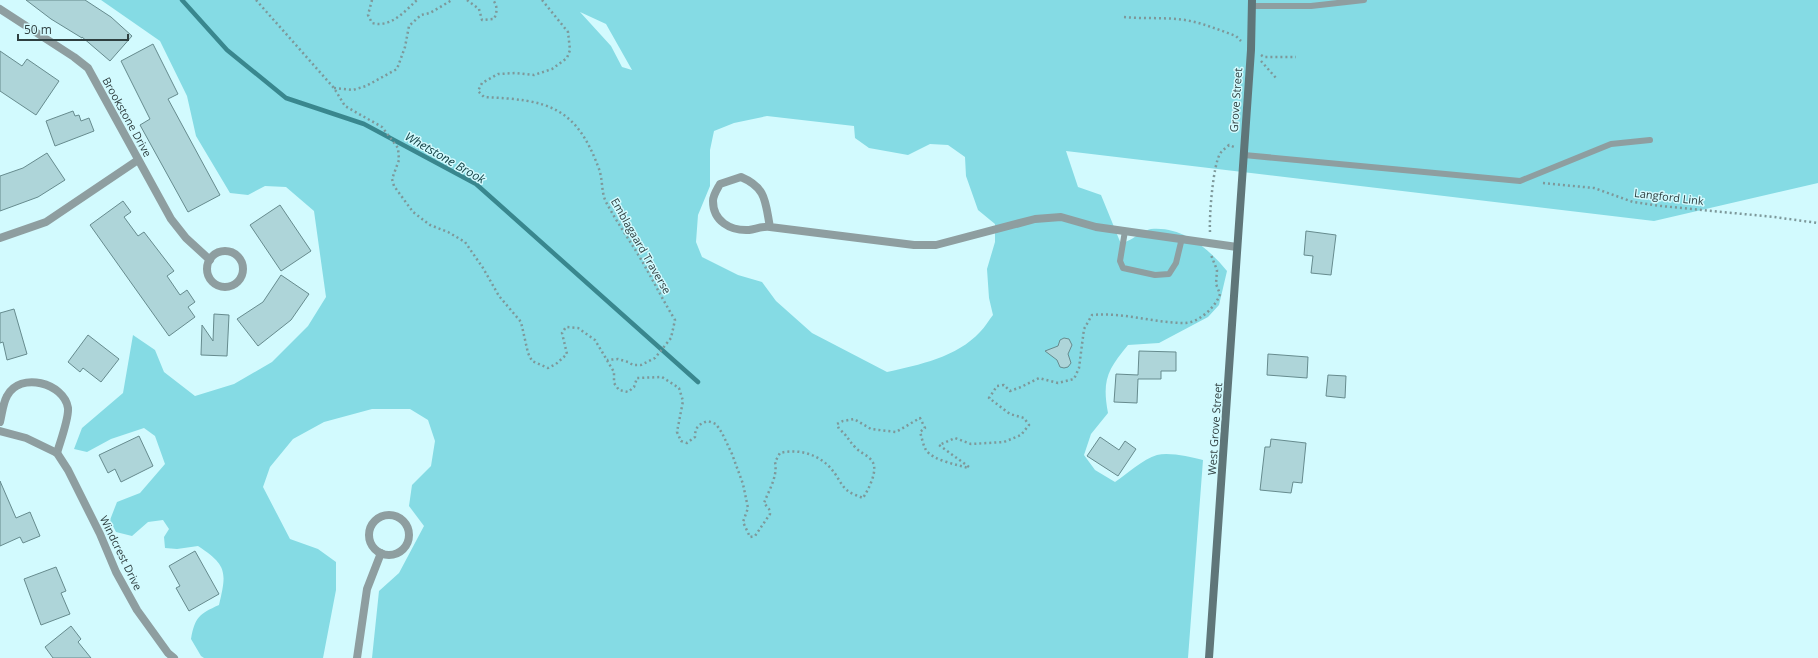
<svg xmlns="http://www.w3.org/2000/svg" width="1818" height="658" font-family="'Open Sans',sans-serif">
<rect width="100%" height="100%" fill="#d2fafe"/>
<path fill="#85dbe4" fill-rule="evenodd" d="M 101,0 L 1818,0 L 1818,183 L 1654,221 L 1066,151 L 1078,187 L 1101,195 L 1121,244 C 1128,242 1147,229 1151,229 C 1183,226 1209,249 1227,271 L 1219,305 L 1208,317 L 1159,343 L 1128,345 C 1107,370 1102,381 1108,413 L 1091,434 L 1084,455 L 1095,470 L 1115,482 C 1127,474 1143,459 1157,455 C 1170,452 1190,457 1203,460 L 1188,658 L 372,658 L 379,591 L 399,573 L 424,526 L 409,506 L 412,485 L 431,466 L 435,441 L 428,420 L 410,409 L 372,409 L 324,422 L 293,439 L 270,467 L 263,487 L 290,539 L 318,549 L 336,562 L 336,590 L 323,658 L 204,658 L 201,656 L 191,639 C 195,617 199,614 219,605 C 227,572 227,565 198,546 L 177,549 L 165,548 L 164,537 L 169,529 L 163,520 L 148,522 L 132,536 L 116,532 L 110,520 L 117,502 L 140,493 L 165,464 L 155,436 L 144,428 L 111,439 L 87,452 L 74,449 L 82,428 L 123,393 L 133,335 L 155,350 L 164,372 L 195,396 L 234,384 L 272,362 L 308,326 L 326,297 L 314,211 L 286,187 L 265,186 L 248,195 L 230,193 L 196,136 L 187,96 L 160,41 ZM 580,12 L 606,24 L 632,70 L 622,67 L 611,46 ZM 767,116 L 854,126 L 855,138 L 869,148 L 908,155 L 930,144 L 948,145 L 965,157 L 966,176 L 978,210 L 995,224 L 995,242 L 987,269 L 989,298 L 993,315 C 989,320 985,327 980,332 C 957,357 919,365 887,372 L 812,333 L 776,301 L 762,282 L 738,275 L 702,257 L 696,242 L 698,215 L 710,186 L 710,150 L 714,131 L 734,123 Z"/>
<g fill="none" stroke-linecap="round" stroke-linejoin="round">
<path stroke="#39878e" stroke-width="4.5" d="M 182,0 L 227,50 L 286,98 L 364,124 L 476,184 L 698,382"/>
</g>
<g fill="#aed5d9" stroke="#668b8e">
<path d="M 26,0 L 85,0 L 111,17 L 132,36 L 110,61 L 82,37 L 82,38 L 51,19 Z"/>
<path d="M 153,44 L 178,94 L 168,99 L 220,195 L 188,212 L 140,125 L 150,119 L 121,61 Z"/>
<path d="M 0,51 L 22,66 L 27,59 L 59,81 L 36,115 L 0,91 Z"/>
<path d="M 73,111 L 75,116 L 79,115 L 81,121 L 89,118 L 94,131 L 55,146 L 46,121 Z"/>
<path d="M 47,153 L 65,180 L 38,197 L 0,211 L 0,176 L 23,168 Z"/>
<path d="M 123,201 L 131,212 L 124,217 L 138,236 L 144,232 L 174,271 L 167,276 L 180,295 L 187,290 L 195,302 L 188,307 L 195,317 L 169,336 L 90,225 Z"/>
<path d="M 280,205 L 311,251 L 281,271 L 250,225 Z"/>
<path d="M 1306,231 L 1336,235 L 1331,275 L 1311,273 L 1313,256 L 1304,255 Z"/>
<path d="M 281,275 L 309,294 L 291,320 L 258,346 L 237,319 L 263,302 Z"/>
<path d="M 14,309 L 27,354 L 7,360 L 3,342 L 0,343 L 0,313 Z"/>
<path d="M 214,314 L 229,315 L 227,356 L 201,355 L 202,325 L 213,341 Z"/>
<path d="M 88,335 L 119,359 L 101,382 L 83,368 L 80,372 L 68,362 Z"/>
<path d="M 1064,338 L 1069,339 L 1072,345 L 1068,354 L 1071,363 L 1068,367 L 1064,368 L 1060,367 L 1057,360 L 1045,351 L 1058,346 L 1060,340 Z"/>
<path d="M 1139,351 L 1176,352 L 1176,371 L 1161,371 L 1161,379 L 1138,379 L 1137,403 L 1114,402 L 1116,374 L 1138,375 Z"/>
<path d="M 1268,354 L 1308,357 L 1307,378 L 1267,375 Z"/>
<path d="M 1328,375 L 1346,376 L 1345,398 L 1326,396 Z"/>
<path d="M 139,436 L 153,466 L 121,482 L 115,469 L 108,473 L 99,455 Z"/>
<path d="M 1100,437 L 1119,450 L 1125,441 L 1136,449 L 1118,476 L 1087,456 Z"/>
<path d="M 1271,439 L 1306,443 L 1302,483 L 1293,482 L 1291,493 L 1260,490 L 1265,447 L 1270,447 Z"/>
<path d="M 0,481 L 16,518 L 30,512 L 40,536 L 23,543 L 20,537 L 0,546 Z"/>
<path d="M 195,551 L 219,594 L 189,611 L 176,588 L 180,586 L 169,566 Z"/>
<path d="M 56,567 L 66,591 L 61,593 L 70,614 L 41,625 L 24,579 Z"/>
<path d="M 71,626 L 81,639 L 78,642 L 91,658 L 53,658 L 45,647 Z"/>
</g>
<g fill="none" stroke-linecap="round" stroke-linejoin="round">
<g stroke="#7d989a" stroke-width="2.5" stroke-dasharray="2 3" stroke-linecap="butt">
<path d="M 256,0 L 334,88 L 345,106 L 382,127 L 398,148 L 399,160 L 392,179 L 394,186 L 413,212 L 430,225 L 448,232 L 465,242 L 483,268 L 499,296 L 521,322 L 528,353 L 532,361 L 548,368 L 556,364 L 567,354 L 562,333 L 566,327 L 578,328 L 595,340 L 614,372 L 614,383 L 619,390 L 628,392 L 634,387 L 637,378 L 662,377 L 679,388 L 683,401 L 677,432 L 681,441 L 687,443 L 695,437 C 695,427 699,424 708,421 L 716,424 L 722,433 L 732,454 L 743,484 L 748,508 L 743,522 L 750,537 L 755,536 L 770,514 L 769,509 L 764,503 C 769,490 778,476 775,462 L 780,453 C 799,448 821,455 833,471 C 838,477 842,487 848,491 C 852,494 858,496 863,498 C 868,490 879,470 872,461 C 868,455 860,453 855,447 C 848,440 848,436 839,429 L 837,424 L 843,421 L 854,419 L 871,429 L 896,432 L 920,418 L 925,428 L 920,432 C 922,438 923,445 926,450 C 932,460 958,465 968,468 L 969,467 L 939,445 L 955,438 L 971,444 L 1004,442 L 1021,435 L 1029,425 L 1024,418 L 1010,414 L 989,398 L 997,386 L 1004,385 L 1010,391 L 1021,387 L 1039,378 L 1058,383 L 1074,379 L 1079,368 L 1084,329 L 1092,315 C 1123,312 1154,323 1185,323 C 1198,323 1216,307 1220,294 L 1216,284 L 1217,270 L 1211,255"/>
<path d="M 372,0 L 368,15 L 372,23 C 391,28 404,12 417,0"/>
<path d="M 467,0 L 479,9 L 482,20 L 494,19 C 497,13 498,6 493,0"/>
<path d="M 542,0 L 568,32 L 570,50 L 567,58 L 552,69 L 534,75 L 516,73 L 498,74 L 482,83 L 478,91 L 484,97 C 548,100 576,106 599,169 C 603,180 601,192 606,202 C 615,219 626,235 636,251 C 650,274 661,297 675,320 L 671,338 L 655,358 L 641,365 L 633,365 L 628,362 L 618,359 L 607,360"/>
<path d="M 1124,17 C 1144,19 1165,17 1185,20 C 1203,23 1219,30 1236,36 L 1241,41"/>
<path d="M 1261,55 L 1264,57 L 1296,57"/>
<path d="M 1261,61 L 1276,78"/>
<path d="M 334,88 L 353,90 L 366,86 L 397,69 L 405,47 L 409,26 L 421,15 L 430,13 L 452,0"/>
<path d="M 1543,183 L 1594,188 L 1633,202 L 1661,206 L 1774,217 L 1818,223"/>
<path d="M 1210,232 C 1209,217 1213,165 1220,154 C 1222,150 1226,148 1229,145 L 1234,147"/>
</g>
<g stroke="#8e9ea0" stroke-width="6">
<path d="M 1251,6 L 1311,6 L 1364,0"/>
<path d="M 1244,155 L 1520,181 L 1611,144 L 1650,140"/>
<path d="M 1125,231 L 1120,261 L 1123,268 L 1155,275 L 1169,274 L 1176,263 L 1182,238"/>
</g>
<g stroke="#8e9ea0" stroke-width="8">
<path d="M 0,9 L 74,57 L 88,68 L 171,219 L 186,238 L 210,260"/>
<path d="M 770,227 C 765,202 767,188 741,177 L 720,184 C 718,188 713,195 713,201 C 713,221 730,231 749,230 C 756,229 762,226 770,227 L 914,245 L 936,245 L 1035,219 L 1061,217 L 1096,227 L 1237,247"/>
<path d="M 0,238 L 46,222 L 138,160"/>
<circle cx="225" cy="269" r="18"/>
<path d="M 0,422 C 2,414 3,403 7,396 C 20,371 64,383 68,408 C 69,419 60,442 57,453"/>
<path d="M 0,431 L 26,438 L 57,453 L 68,470 L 100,534 L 116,572 L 137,610 L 168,653 L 174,658"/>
<circle cx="389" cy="535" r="20"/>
<path d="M 357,658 L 367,589 L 381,553"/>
</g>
<path stroke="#5f7679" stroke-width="8" d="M 1209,658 L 1251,50 L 1252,0"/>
</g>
<g text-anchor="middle" stroke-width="3" stroke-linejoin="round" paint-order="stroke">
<g font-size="11" fill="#2f3f40" stroke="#d2fafe">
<text transform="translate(1236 100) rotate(-86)" y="4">Grove Street</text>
<text transform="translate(127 117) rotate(61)" y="4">Brookstone Drive</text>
<text transform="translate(1669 197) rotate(7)" y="4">Langford Link</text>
<text transform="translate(641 246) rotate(60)" y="4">Emblagaard Traverse</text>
<text transform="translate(1215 429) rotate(-86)" y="4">West Grove Street</text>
<text transform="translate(121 553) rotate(64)" y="4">Windcrest Drive</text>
</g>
<g font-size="12" font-style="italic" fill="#154448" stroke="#d2fafe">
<text transform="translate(445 158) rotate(30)" y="4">Whetstone Brook</text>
</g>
</g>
<path d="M18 34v6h110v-6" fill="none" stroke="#2f3f40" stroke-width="2"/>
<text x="24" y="34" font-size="12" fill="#2f3f40" stroke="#d2fafe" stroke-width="3" paint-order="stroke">50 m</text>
</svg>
